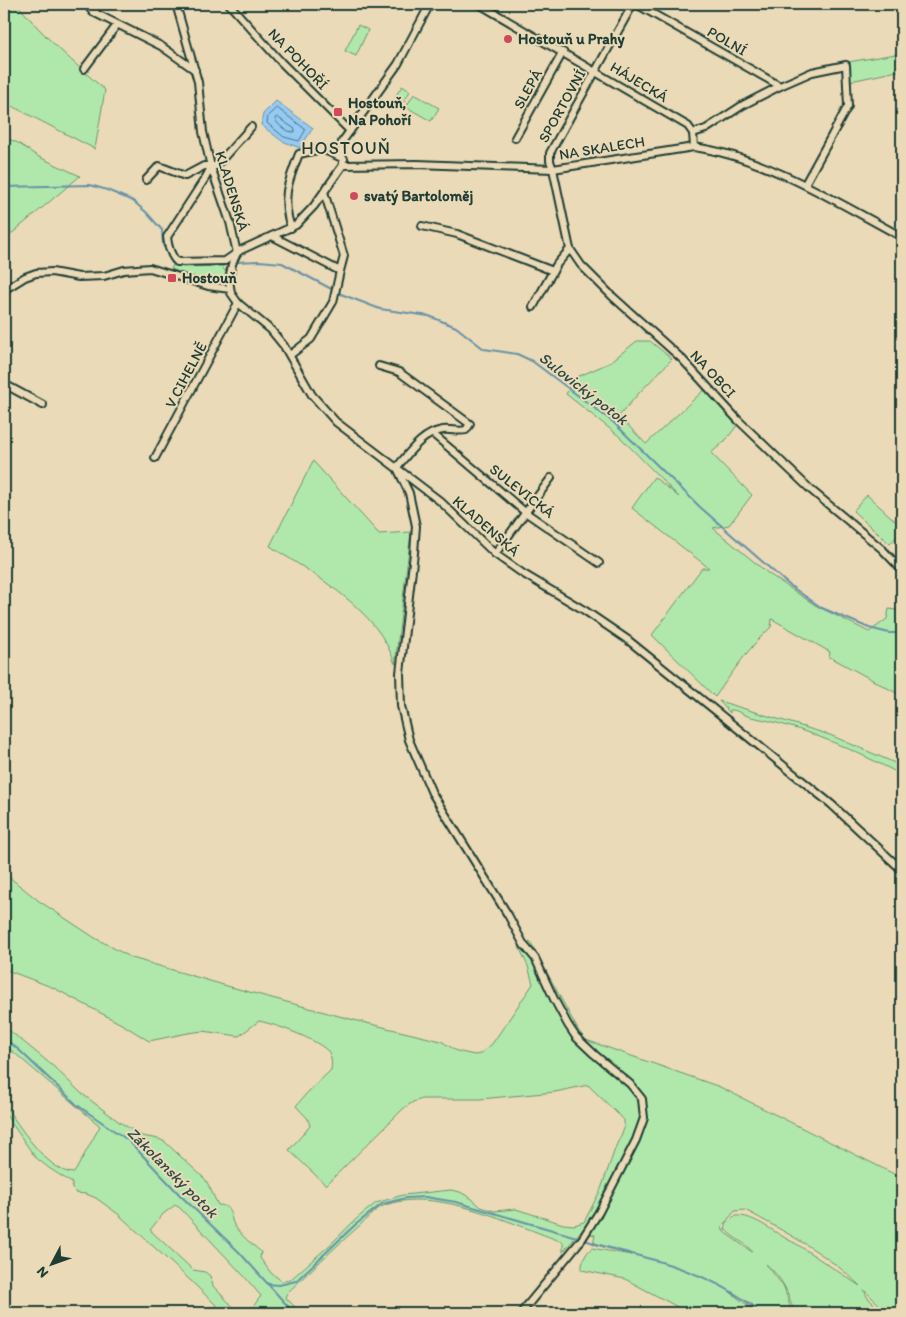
<svg xmlns="http://www.w3.org/2000/svg" width="906" height="1317" font-family="Itim,sans-serif">
<rect width="100%" height="100%" fill="#ebdab7"/>
<filter id="ink" filterUnits="userSpaceOnUse"><feTurbulence type="fractalNoise" baseFrequency=".02" numOctaves="2"/><feDisplacementMap in="SourceGraphic" scale="10" xChannelSelector="R" yChannelSelector="G"/><feConvolveMatrix kernelMatrix="1 2 1 2 8 2 1 2 1" color-interpolation-filters="sRGB"/></filter>
<g filter="url(#ink)">
<g fill="#b0e8ac" stroke="#689270" fill-rule="evenodd">
<path d="M 4,4 L 17,4 C 43,36 74,63 105,90 L 95,149 L 4,102 Z"/>
<path d="M 358,25 L 368,30 L 356,56 L 345,51 Z"/>
<path d="M 902,53 L 902,70 L 851,81 L 848,62 Z"/>
<path d="M 402,86 L 410,91 L 404,102 L 395,97 Z"/>
<path d="M 414,94 L 439,108 L 431,121 L 406,107 Z"/>
<path d="M 4,137 L 18,143 L 37,156 L 80,176 L 4,240 Z"/>
<path d="M 173,265 L 183,267 L 223,266 L 224,270 L 228,272 L 222,285 L 208,283 L 171,269 Z"/>
<path d="M 637,341 L 650,341 L 672,359 L 639,393 L 619,416 L 646,444 L 705,389 L 739,423 L 725,441 L 711,453 L 752,495 L 729,525 L 713,528 L 769,574 L 815,605 L 869,632 L 887,619 L 889,609 L 902,611 L 902,696 L 830,657 L 829,658 L 830,652 L 772,619 L 771,627 C 749,647 732,673 715,697 L 652,635 L 702,568 L 709,568 L 632,508 L 654,477 L 679,497 L 619,436 L 566,394 L 577,377 L 609,363 Z"/>
<path d="M 313,461 L 379,534 L 411,532 L 395,664 C 378,609 316,576 270,546 Z"/>
<path d="M 867,495 L 902,527 L 902,530 L 890,544 L 853,511 Z"/>
<path d="M 719,701 L 830,735 L 902,766 L 902,775 C 854,750 804,727 751,717 C 744,716 737,709 730,710 L 730,713 Z"/>
<path d="M 4,873 L 39,901 L 95,938 L 132,958 L 227,986 L 354,1020 L 441,1041 L 457,1051 L 465,1053 L 475,1055 L 480,1054 L 492,1044 L 533,984 L 528,966 L 519,947 L 530,941 L 578,1030 L 586,1040 L 720,1087 L 902,1178 L 902,1313 L 888,1313 L 864,1290 L 867,1297 L 883,1313 L 794,1313 C 788,1291 783,1279 766,1264 L 784,1287 L 792,1313 L 761,1313 L 752,1304 L 730,1292 L 758,1313 L 689,1313 L 625,1279 L 582,1270 C 581,1263 586,1252 592,1248 L 631,1255 L 593,1244 L 595,1235 L 580,1232 L 563,1252 L 563,1242 C 514,1225 435,1185 383,1206 C 374,1210 365,1221 357,1228 C 333,1249 310,1271 287,1293 L 285,1297 L 301,1313 L 221,1313 L 217,1306 L 190,1280 L 118,1214 L 96,1198 L 86,1194 L 76,1193 L 72,1189 L 72,1183 L 49,1168 L 35,1157 L 4,1112 L 4,1104 C 18,1124 48,1173 74,1173 L 77,1168 L 100,1126 L 4,1044 L 4,1026 L 53,1066 L 81,1093 L 118,1121 L 142,1136 L 159,1139 L 165,1142 L 206,1180 L 218,1205 C 223,1205 226,1206 229,1210 C 232,1214 231,1220 234,1225 C 241,1236 252,1244 261,1252 L 260,1258 L 271,1273 L 282,1281 L 290,1280 L 332,1243 L 354,1221 L 366,1211 L 376,1203 L 403,1195 L 451,1190 L 460,1192 L 471,1198 L 481,1207 L 494,1211 L 516,1209 L 563,1224 L 574,1225 L 584,1222 L 601,1189 L 616,1146 L 624,1129 L 624,1120 L 588,1085 L 555,1092 L 480,1099 L 422,1099 L 413,1102 L 404,1108 L 326,1185 L 289,1150 L 310,1126 L 308,1119 L 296,1106 L 306,1094 L 331,1070 C 332,1064 332,1056 328,1051 C 314,1038 277,1025 259,1021 L 239,1036 L 203,1031 L 188,1033 L 149,1041 L 125,1026 L 54,988 L 4,969 ZM 175,1205 L 180,1208 L 244,1276 L 261,1296 L 252,1308 L 246,1312 L 237,1311 L 213,1286 L 210,1276 L 205,1272 L 193,1270 L 150,1230 L 163,1214 ZM 745,1210 C 782,1230 831,1256 860,1286 L 795,1243 C 778,1236 754,1214 736,1216 L 727,1222 L 725,1229 C 733,1239 746,1242 752,1252 L 724,1232 L 722,1226 L 735,1211 Z"/>
</g>
<path fill="#95caf3" stroke="#6692a7" d="M 276,101 L 313,128 L 300,148 L 282,141 L 261,125 L 263,114 Z"/>
<g fill="none" stroke-linecap="round" stroke-linejoin="round">
<g stroke="#4e7580" stroke-width="1">
<path d="M 277,108 L 305,129 L 305,131 L 299,141 L 284,137 L 267,123 L 268,116 Z"/>
<path d="M 277,117 L 295,129 L 295,132 C 288,133 278,126 275,119 Z"/>
</g>
<g stroke="#6692a7" stroke-width="2">
<path d="M 4,187 L 90,185 L 107,190 L 133,201 L 146,212 L 162,230 L 163,245 L 172,263 L 174,263"/>
<path d="M 236,262 L 259,261 L 282,263 L 341,294 L 380,309 L 429,316 L 456,327 L 484,349 L 517,354 L 532,361 L 613,422 L 700,507 L 789,585 L 822,608 L 869,628 L 889,633 L 902,633"/>
<path d="M 219,264 L 231,263"/>
<path d="M 4,1038 L 19,1050 L 77,1105 L 129,1141 L 180,1195 L 239,1252 L 294,1313"/>
<path d="M 585,1240 C 609,1249 634,1254 658,1261 C 694,1272 734,1288 760,1313"/>
<path d="M 267,1284 L 279,1285 L 296,1281 L 355,1225 L 382,1204 L 406,1198 L 425,1197 L 456,1202 L 580,1238"/>
</g>
<g stroke="#1f3d34" stroke-width="10">
<g id="minor">
<path d="M 86,4 L 93,12 L 161,46 L 195,70"/>
<path d="M 176,4 L 198,82 L 203,132 L 211,167 L 230,222 L 237,253 L 232,264 L 229,280 L 231,293 L 238,303 L 271,330 L 284,346 L 312,395 L 336,422 L 440,501 L 495,554 L 522,573 L 584,610 L 628,640 L 831,804 L 902,870"/>
<path d="M 229,4 L 281,62 L 350,131"/>
<path d="M 479,4 L 688,126 L 693,133 L 694,147"/>
<path d="M 633,4 L 550,153 L 550,161 L 553,169 L 570,249 L 581,265 L 612,296 L 682,359 L 738,420 L 811,490 L 882,549 L 902,570"/>
<path d="M 636,4 L 780,86"/>
<path d="M 93,12 L 99,4"/>
<path d="M 84,69 L 117,25"/>
<path d="M 693,133 L 706,129 L 743,105 L 780,86 L 812,72 L 846,65 L 848,106 L 805,184"/>
<path d="M 515,138 L 563,52"/>
<path d="M 343,165 L 417,164 L 553,169 L 694,147 C 765,157 839,203 902,237"/>
<path d="M 211,167 L 206,177 L 167,237 C 168,247 170,255 177,262 L 225,261 L 241,250 L 296,225 L 314,206 L 343,165 C 343,157 340,150 342,142 L 398,64 L 430,4"/>
<path d="M 146,180 L 159,166 L 185,176 L 204,166 L 216,166 L 251,127"/>
<path d="M 422,226 L 457,234 L 553,271"/>
<path d="M 291,228 C 281,198 288,182 299,154 L 322,149 L 344,159"/>
<path d="M 272,236 L 340,271"/>
<path d="M 4,290 L 25,277 L 36,273 L 52,272 L 79,277 L 104,276 L 124,270 L 150,268 L 208,286 L 230,289"/>
<path d="M 533,307 L 557,264 L 570,249"/>
<path d="M 290,355 L 311,339 L 333,302 L 340,271 L 344,256 L 324,192"/>
<path d="M 379,366 L 399,372 L 470,424 L 466,430 C 459,432 451,429 443,430 C 422,433 409,453 397,467"/>
<path d="M 4,384 L 43,405"/>
<path d="M 433,434 L 525,512 L 599,563"/>
<path d="M 155,458 L 238,303"/>
<path d="M 398,470 L 409,493 L 416,526 L 414,553 L 400,673 L 401,706 L 409,740 L 432,793 L 508,915 L 524,945 L 535,958 L 554,999 L 568,1025 L 576,1037 L 594,1054 L 630,1084 L 642,1099 L 644,1118 L 636,1140 L 599,1212 L 582,1239 L 521,1313"/>
<path d="M 495,554 L 551,478"/>
</g>
</g>
<use href="#minor" stroke="#ebdab7" stroke-width="6"/>
</g>
</g>
<g fill="#d1495b" stroke="#ebdab7" stroke-width="2">
<circle cx="508" cy="39" r="5"/>
<rect x="333" y="107" width="10" height="10" rx="2.5"/>
<circle cx="354" cy="196" r="5"/>
<rect x="167" y="273" width="10" height="10" rx="2.5"/>
</g>
<g text-anchor="middle" stroke-width="4" stroke-linejoin="round" paint-order="stroke">
<g font-size="15" font-weight="bold" fill="#1f3d34" stroke="#ebdab7" text-anchor="start">
<text x="518" y="44">Hostouň u Prahy</text>
<text x="348" y="108">Hostouň,<tspan x="348" dy="17">Na Pohoří</tspan></text>
<text x="364" y="201">svatý Bartoloměj</text>
<text x="182" y="283">Hostouň</text>
</g>
<g font-size="15" fill="#1f3d34" stroke="#ebdab7">
<text transform="translate(727 41) rotate(30)" y="5">POLNÍ</text>
<text transform="translate(298 59) rotate(46)" y="5">NA POHOŘÍ</text>
<text transform="translate(639 82) rotate(31)" y="5">HÁJECKÁ</text>
<text transform="translate(528 89) rotate(-61)" y="5">SLEPÁ</text>
<text transform="translate(562 106) rotate(-61)" y="5">SPORTOVNÍ</text>
<text transform="translate(602 148) rotate(-9)" y="5">NA SKALECH</text>
<text transform="translate(232 191) rotate(73)" y="5">KLADENSKÁ</text>
<text transform="translate(713 374) rotate(47)" y="5">NA OBCI</text>
<text transform="translate(186 375) rotate(-62)" y="5">V CIHELNĚ</text>
<text transform="translate(522 491) rotate(38)" y="5">SULEVICKÁ</text>
<text transform="translate(486 526) rotate(41)" y="5">KLADENSKÁ</text>
</g>
<g font-size="16" font-style="italic" fill="#2b4b47" stroke="#ebdab7">
<text transform="translate(584 388) rotate(38)" y="6">Sulovický potok</text>
<text transform="translate(173 1172) rotate(45)" y="6">Zákolanský potok</text>
</g>
<g font-size="18" letter-spacing="1" fill="#1f3d34" stroke="#ebdab7">
<text x="346" y="154">HOSTOUŇ</text>
</g>
</g>
<rect width="906" height="1317" fill="none" stroke="#ebdab7" stroke-width="20"/>
<rect x="10" y="10" width="886" height="1297" fill="none" stroke="#1f3d34" stroke-width="2" filter="url(#ink)"/>
<g transform="translate(52 1264) rotate(229)" stroke="#ebdab7" stroke-width="4" paint-order="stroke">
<path d="M0-4L9 19L0 12L-9 19Z" fill="#1f3d34"/>
<text y="-8" font-size="14" font-weight="bold" text-anchor="middle" fill="#1f3d34">N</text>
</g>
</svg>
